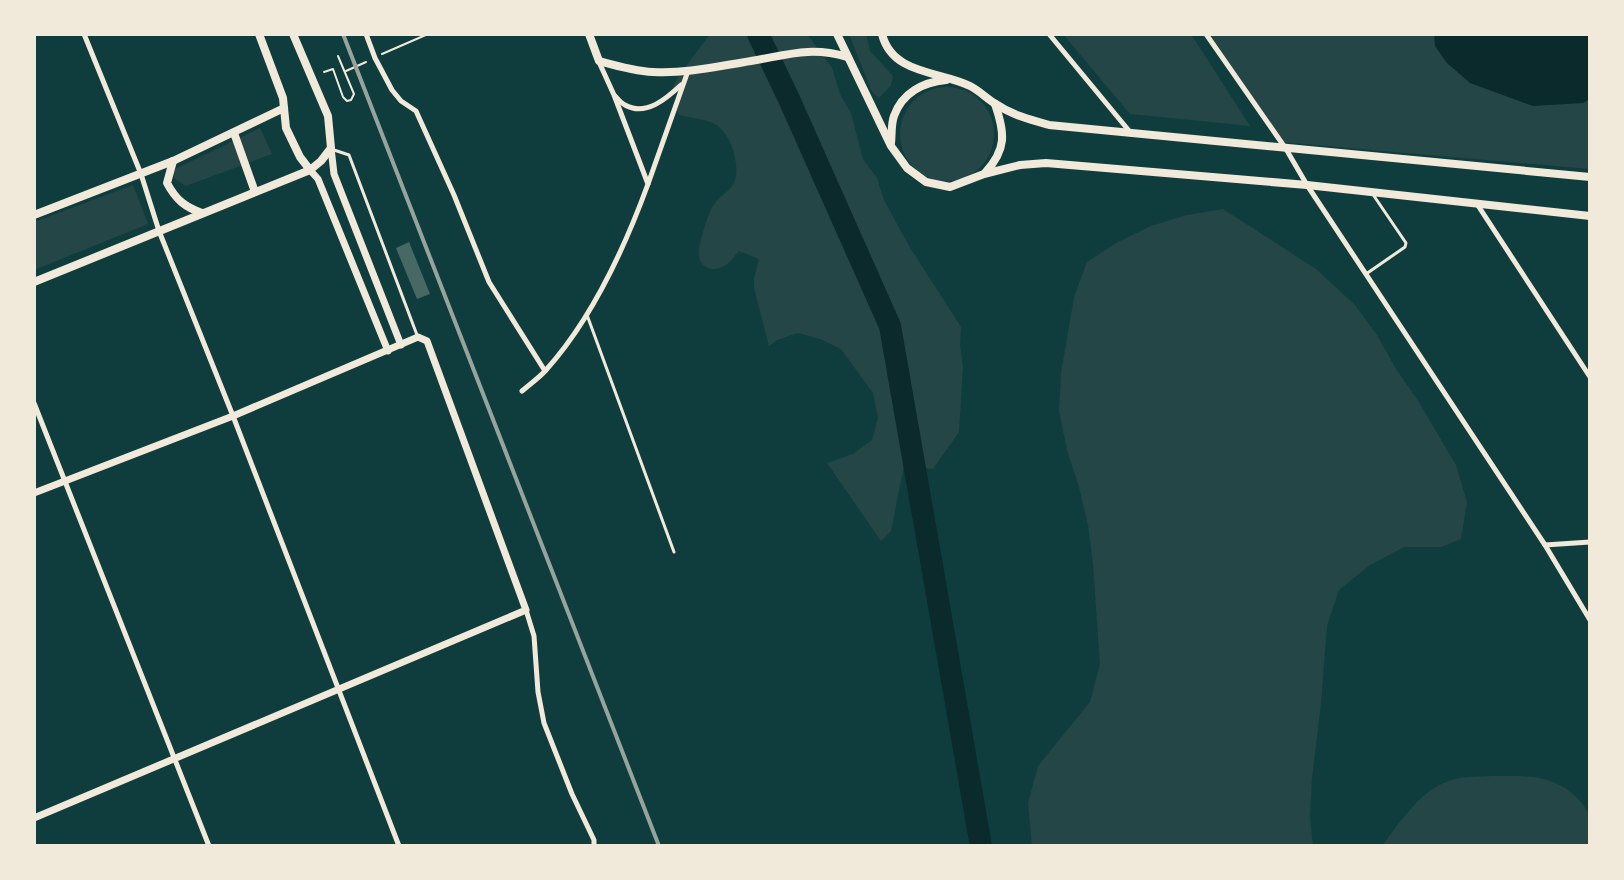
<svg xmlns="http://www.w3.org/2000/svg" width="1624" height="880" font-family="'Playfair Display',serif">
<rect width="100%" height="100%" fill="#0f3d3e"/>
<g fill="#244646">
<path d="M 710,34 L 807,34 L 832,68 L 840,94 L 851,113 L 863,159 L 877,178 L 884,200 L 909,246 L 961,327 L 960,346 L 963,367 L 959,432 L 933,469 L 904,465 L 891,531 L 881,541 L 827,463 L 853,454 L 872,440 L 878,418 L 873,393 L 841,349 L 820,339 L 798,333 L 777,340 L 769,346 L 754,288 L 754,278 L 759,259 L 739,251 C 735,255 731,262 726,265 C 712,274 696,267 699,249 C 701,238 708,212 715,203 C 721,194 732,191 735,180 C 740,164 731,133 715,124 C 706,119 690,118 679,115 L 677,110 L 679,92 L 668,97 L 678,77 Z"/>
<path d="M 849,34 L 866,34 L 870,51 L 893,76 L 891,85 L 879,98 L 872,92 Z"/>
<path d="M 1063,34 L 1191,34 L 1250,126 L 1130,114 Z"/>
<path d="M 1210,34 L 1590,34 L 1590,169 L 1281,142 Z"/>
<circle cx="947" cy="134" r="47"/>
<path d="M 260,128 L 272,154 L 186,186 L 174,178 L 173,170 Z"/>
<path d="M 133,185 L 148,224 L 34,270 L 34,222 Z"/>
<path d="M 1223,209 L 1316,269 L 1355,305 L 1377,335 L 1396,369 L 1417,399 L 1456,465 L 1467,502 L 1461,539 L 1441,547 L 1404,547 L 1370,565 L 1339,590 L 1327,626 L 1321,704 L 1312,778 L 1310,817 L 1313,846 L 1032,846 L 1028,803 L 1038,766 L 1090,702 L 1100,664 L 1093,564 L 1088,525 L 1079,487 L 1067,450 L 1059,411 L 1061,373 L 1074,297 L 1087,262 L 1118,242 L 1151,226 L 1187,215 Z"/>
<path d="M 1492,776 C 1525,776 1552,773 1577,798 C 1583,804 1589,812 1590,820 C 1591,828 1590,838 1590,846 L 1526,846 L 1522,844 L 1517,846 L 1382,846 C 1401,821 1422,787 1455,779 C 1467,776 1480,777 1492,776 Z"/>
</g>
<path fill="#0a2a2b" d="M 1434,34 L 1590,34 L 1590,99 L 1583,103 L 1533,106 L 1470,83 L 1447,63 L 1435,46 Z"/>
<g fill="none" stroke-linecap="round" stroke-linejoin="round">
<path stroke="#0a2a2b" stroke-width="22" d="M 758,34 L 789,99 L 890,326 L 981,846"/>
</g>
<path fill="#486865" d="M 409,242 L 430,294 L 417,299 L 396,248 Z"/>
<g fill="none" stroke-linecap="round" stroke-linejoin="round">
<g stroke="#f1e9da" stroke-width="2">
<path d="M 382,54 L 428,34"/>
<path d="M 346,71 L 366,62"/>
<path d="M 324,72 L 333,69 L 343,97 L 347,101 L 351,100 L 354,94 L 338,56"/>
</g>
<g stroke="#f1e9da" stroke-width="3">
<path d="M 334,150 L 349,155 L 417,335"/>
<path d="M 1366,274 L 1405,247 L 1406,243 L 1374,196"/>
<path d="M 587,315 L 674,552"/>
</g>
<g stroke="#f1e9da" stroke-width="5">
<path d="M 84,34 L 141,174 L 159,231 L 233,416 L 399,846"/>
<path d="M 366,34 L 375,58 L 392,90 L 401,101 L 416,111 L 454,195 L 489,282 L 545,371"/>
<path d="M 1049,34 L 1130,132"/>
<path d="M 1206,34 L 1286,149 L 1307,185 L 1545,545 L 1590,620"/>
<path d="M 599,62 L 614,95 L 648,184 L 688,71"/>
<path d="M 615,96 C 618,99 621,103 625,105 C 646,117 667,98 681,85"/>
<path d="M 1477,204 L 1590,377"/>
<path d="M 522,391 C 530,384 539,378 546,370 C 591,320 625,247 648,184"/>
<path d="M 34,403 L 209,846"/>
<path d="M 1545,545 L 1590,542"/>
<path d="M 526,610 L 534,636 L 538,692 L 544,723 L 572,794 L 594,840 L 594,846"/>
</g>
<g stroke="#f1e9da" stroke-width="7">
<path d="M 331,148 L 334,174 L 401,345"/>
<path d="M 310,170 L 318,179 L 388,351"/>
<path d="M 34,493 L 233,416 L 418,337 L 427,341 L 526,610 L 34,818"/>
</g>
<g stroke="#f1e9da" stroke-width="8">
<path d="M 259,34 L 283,98 L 286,128 L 300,157 L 310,170"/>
<path d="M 589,34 L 599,61 C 617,66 634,71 653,72 C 685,74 719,66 751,61 C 787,55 811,46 847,57"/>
<path d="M 837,34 L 891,146 L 907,168 L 926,182 L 950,187 L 984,174 L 1020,165 L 1046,163 L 1307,185 L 1590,216"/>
<path d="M 882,34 C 892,75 941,71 970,86 C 980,91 987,99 996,104 C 1012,115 1031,120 1049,125 L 1590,177"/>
<path d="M 234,133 L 255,192"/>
<path d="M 891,143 C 892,134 891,124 894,116 C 902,93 923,82 946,80"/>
<path d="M 173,161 L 167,183 C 176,200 185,207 202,213"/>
<path d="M 985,173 C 1007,149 1005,133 995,104"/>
<path d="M 34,215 L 173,161 L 284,108"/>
<path d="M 34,282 L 310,170 L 321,161 L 331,148 L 328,116 L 293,34"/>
</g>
<path stroke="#97a49c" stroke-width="4" d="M 343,34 L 659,846"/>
</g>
<rect width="1624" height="880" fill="none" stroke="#f1e9da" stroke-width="72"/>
</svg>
